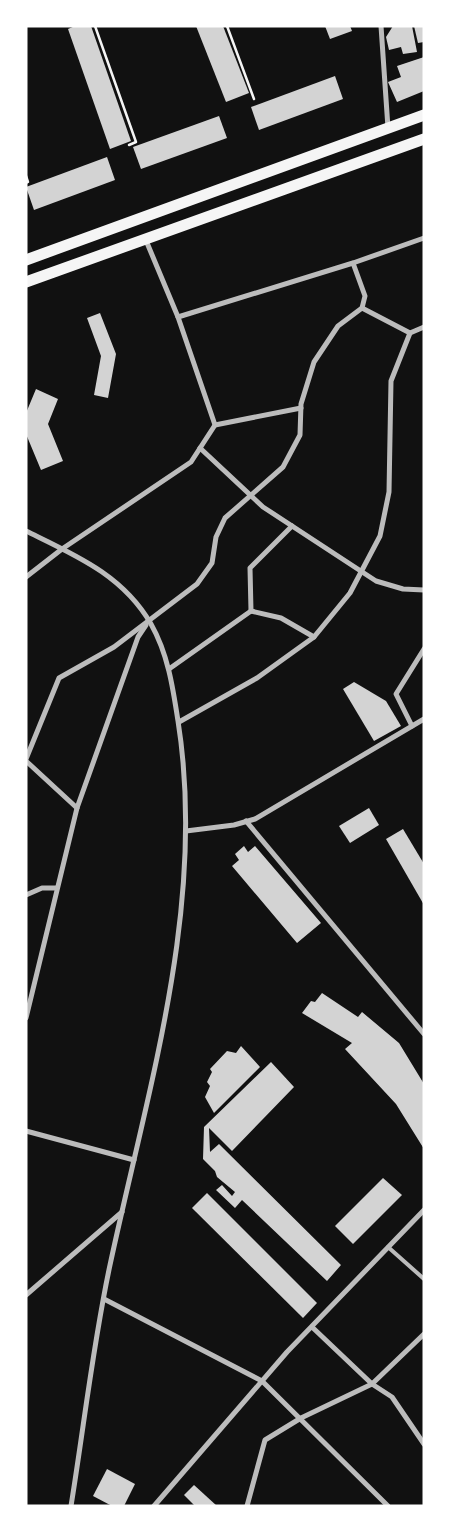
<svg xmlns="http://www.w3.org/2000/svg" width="450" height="1532" font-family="'PT Sans',sans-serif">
<rect width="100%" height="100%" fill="#111"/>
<g fill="#d3d3d3">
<path d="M 75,26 L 91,26 L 131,141 L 110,149 L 68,29 Z"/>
<path d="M 196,26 L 223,26 L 249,93 L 226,102 Z"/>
<path d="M 325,26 L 350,26 L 352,31 L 330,39 Z"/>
<path d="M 393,26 L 412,26 L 417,52 L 403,54 L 401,47 L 389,50 L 386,37 Z"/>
<path d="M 414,26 L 424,26 L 424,42 L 418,43 Z"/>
<path d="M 424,57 L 424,91 L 397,102 L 388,82 L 401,77 L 397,66 Z"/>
<path d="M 335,76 L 343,99 L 259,130 L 251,107 Z"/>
<path d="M 219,116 L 227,138 L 141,169 L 133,147 Z"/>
<path d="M 107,157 L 115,180 L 34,210 L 26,187 Z"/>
<path d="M 100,313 L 116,354 L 108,398 L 94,395 L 101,356 L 87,318 Z"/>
<path d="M 36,389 L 58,399 L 48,424 L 63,461 L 41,470 L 26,434 L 26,413 Z"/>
<path d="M 354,682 L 386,701 L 401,726 L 374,741 L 343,689 Z"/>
<path d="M 369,808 L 379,825 L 350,843 L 339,826 Z"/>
<path d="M 403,829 L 424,864 L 424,905 L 386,839 Z"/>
<path d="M 244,846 L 248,852 L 255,846 L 321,923 L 297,943 L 232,866 L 239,860 L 235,854 Z"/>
<path d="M 322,993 L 358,1017 L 362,1012 L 399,1043 L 424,1084 L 424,1149 L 396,1104 L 345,1049 L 352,1043 L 302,1013 L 311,1001 L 315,1002 Z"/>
<path d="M 241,1046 L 260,1067 L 214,1113 L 205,1097 L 210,1086 L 207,1082 L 212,1072 L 210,1069 L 227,1051 L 236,1053 Z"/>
<path d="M 271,1062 L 294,1087 L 232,1151 L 209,1128 L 210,1152 L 219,1144 L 341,1265 L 327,1281 L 242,1200 L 235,1208 L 216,1190 L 222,1185 L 232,1196 L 235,1192 L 217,1177 L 215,1171 L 203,1159 L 204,1127 Z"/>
<path d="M 383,1178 L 402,1195 L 353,1244 L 335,1226 Z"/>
<path d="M 207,1193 L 317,1303 L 303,1318 L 192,1208 Z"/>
<path d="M 107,1469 L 135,1484 L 124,1506 L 112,1506 L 93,1496 Z"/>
<path d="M 194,1485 L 217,1506 L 195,1506 L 184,1495 Z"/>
</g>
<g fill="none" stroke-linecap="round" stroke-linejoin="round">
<g stroke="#f5f5f5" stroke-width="2.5">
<path d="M 95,26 L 136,142 L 129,145"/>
<path d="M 227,26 L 254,99"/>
<path d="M 26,176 L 28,182 L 26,183"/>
</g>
<path stroke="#bcbcbc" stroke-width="4" d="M 388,1247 L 424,1279"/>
<g stroke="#bcbcbc" stroke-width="5">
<path d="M 381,26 L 388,128"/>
<path d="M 362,308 L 410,333"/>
<path d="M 178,317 L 353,263 L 424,238"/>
<path d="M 215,425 L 301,408"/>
<path d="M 200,448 L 263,507 L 376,581 L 403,589 L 424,590"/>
<path d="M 26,531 C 75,555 123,575 151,624 C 168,654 173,688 178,721 C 207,903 148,1088 110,1265 C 93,1344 84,1426 71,1506"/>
<path d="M 26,577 L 62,549 L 191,462 L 215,425 L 178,317 L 145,238"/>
<path d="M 251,611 L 250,568 L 292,526"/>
<path d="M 251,611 L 281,618 L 314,637"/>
<path d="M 169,669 L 251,611"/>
<path d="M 179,722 L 257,678 L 314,637 L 350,593 L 380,536 L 389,492 L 391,381 L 410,333 L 424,327"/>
<path d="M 412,726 L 396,694 L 424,649"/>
<path d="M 26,759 L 59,678 L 114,647 L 197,584 L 212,563 L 216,537 L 225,518 L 283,467 L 300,435 L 301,404 L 314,362 L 338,326 L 362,308 L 365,296 L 353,263"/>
<path d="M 26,761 L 77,808"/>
<path d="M 246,821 L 424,1034"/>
<path d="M 186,831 L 234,825 L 255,819 L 424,719"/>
<path d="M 26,895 L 42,888 L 56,888"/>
<path d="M 26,1018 L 77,808 L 138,637 L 146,625"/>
<path d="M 26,1131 L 134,1160"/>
<path d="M 26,1295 L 122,1212"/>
<path d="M 104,1299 L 262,1381 L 388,1506"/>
<path d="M 312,1327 L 372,1384 L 392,1397 L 424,1444"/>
<path d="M 154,1506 L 287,1352 L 424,1210"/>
<path d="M 247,1506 L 265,1440 L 301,1418 L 372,1384 L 424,1334"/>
</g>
<g stroke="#f5f5f5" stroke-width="11">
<path d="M 26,260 L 424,115"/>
<path d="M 26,282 L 424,139"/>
</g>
</g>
<rect width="450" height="1532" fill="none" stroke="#ffffff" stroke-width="55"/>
</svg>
